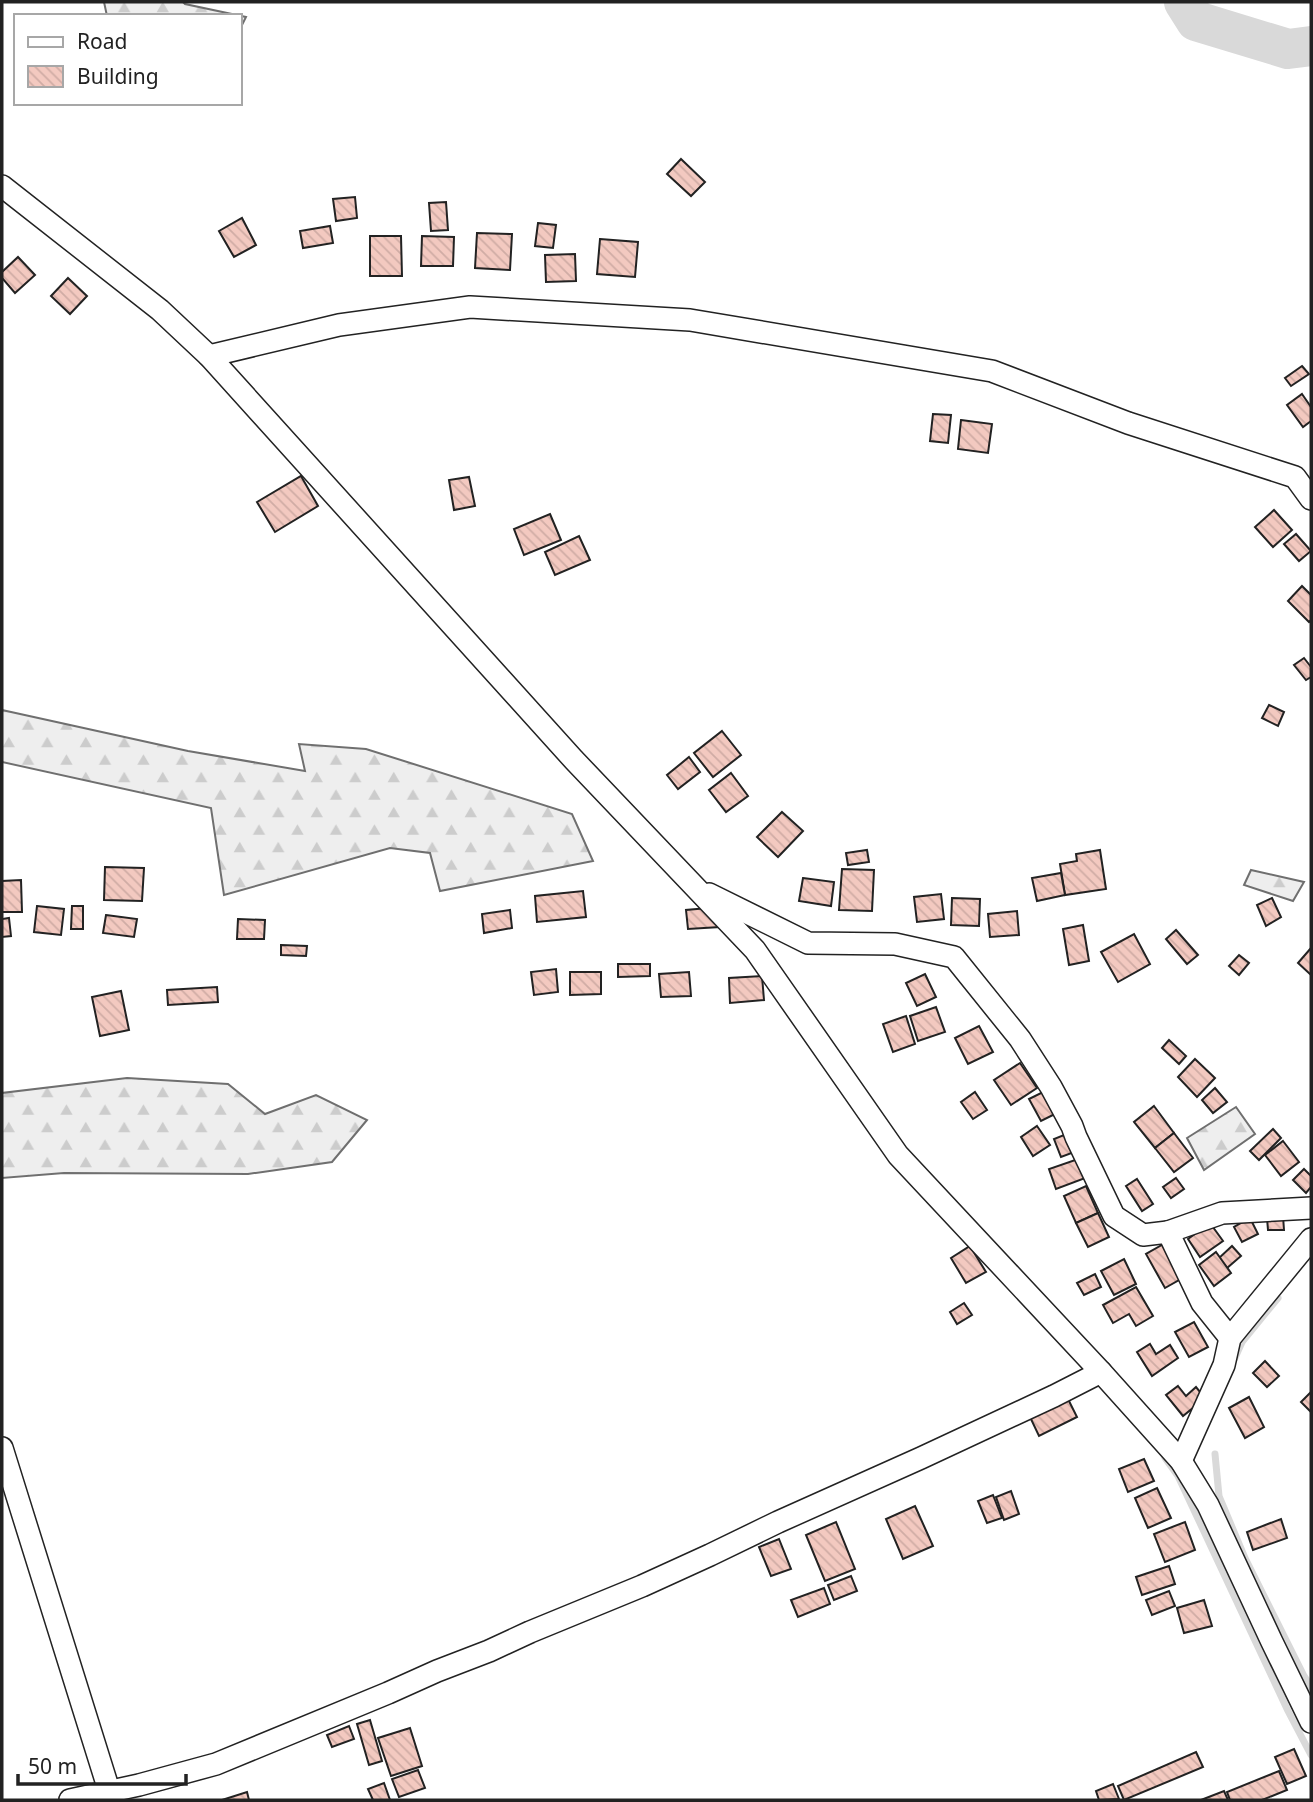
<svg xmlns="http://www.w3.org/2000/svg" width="1313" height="1802" font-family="'Noto Sans',sans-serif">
<defs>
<pattern id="forest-firs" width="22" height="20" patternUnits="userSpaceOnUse" patternTransform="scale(1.75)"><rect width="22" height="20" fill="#eee"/><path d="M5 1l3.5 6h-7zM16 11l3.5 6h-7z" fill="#ccc"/></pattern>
<pattern id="building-back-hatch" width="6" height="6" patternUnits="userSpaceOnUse" patternTransform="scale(1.75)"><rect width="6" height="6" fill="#f3c9c0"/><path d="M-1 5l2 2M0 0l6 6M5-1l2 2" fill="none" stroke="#d0aca5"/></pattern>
</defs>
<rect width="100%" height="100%" fill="#fff"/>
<g fill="url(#forest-firs)" stroke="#6f6f6f" stroke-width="2">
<path d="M 104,2 L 183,2 L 185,4 L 246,17 L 240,29 L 240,16 L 107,16 Z"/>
<path d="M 2,710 L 188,751 L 305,771 L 299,744 L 366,749 L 572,814 L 593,861 L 440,891 L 430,853 L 390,848 L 224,895 L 211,808 L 2,762 Z"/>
<path d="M 1251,870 L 1304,882 L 1293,901 L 1244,885 Z"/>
<path d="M 127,1078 L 228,1084 L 265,1114 L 316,1095 L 367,1120 L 332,1162 L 248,1174 L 64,1173 L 2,1178 L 2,1093 Z"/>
<path d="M 1236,1107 L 1255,1134 L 1204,1170 L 1187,1138 Z"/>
</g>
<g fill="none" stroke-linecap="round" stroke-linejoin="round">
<g stroke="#d9d9d9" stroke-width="7">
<path d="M 1234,1360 L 1242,1342 L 1278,1298"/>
<path d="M 1215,1454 L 1219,1496 L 1245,1558 L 1304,1676 L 1311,1687"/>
<path d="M 1165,1458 L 1178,1476 L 1288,1711 L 1311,1755"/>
</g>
<path stroke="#d9d9d9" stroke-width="40" d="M 1184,2 L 1196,21 L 1288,49 L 1311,46"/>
</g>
<g fill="url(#building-back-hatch)" stroke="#222" stroke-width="2">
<path d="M 681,159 L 705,182 L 691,196 L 667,174 Z"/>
<path d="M 355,197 L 357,218 L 336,221 L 333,199 Z"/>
<path d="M 446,202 L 448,230 L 431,231 L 429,203 Z"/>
<path d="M 242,218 L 256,245 L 234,257 L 219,231 Z"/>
<path d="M 538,223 L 556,225 L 553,248 L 535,246 Z"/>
<path d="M 330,226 L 333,243 L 303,248 L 300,231 Z"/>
<path d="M 477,233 L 512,234 L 510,270 L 475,268 Z"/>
<path d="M 370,236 L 401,236 L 402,276 L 370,276 Z"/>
<path d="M 422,236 L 454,237 L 453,266 L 421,266 Z"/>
<path d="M 600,239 L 638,242 L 635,277 L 597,274 Z"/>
<path d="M 575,254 L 576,281 L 546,282 L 545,255 Z"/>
<path d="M 18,257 L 35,275 L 15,293 L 2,278 L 2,272 Z"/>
<path d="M 68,278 L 87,296 L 70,314 L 51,296 Z"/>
<path d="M 1302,366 L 1309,374 L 1291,386 L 1285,378 Z"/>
<path d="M 1302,394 L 1311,407 L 1311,421 L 1303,427 L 1287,405 Z"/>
<path d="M 933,414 L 951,415 L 948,443 L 930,441 Z"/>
<path d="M 961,420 L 992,424 L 988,453 L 958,449 Z"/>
<path d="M 301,476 L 318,506 L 275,532 L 257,502 Z"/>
<path d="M 469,477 L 475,506 L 454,510 L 449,480 Z"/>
<path d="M 1274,510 L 1292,530 L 1273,547 L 1255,527 Z"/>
<path d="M 550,514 L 561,540 L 524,555 L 514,529 Z"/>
<path d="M 1296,534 L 1311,551 L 1299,561 L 1284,544 Z"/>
<path d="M 579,536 L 590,560 L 555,575 L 545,552 Z"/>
<path d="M 1302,586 L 1311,595 L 1311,620 L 1309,622 L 1288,601 Z"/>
<path d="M 1304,658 L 1311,667 L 1311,677 L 1306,680 L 1294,665 Z"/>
<path d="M 1269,705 L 1284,712 L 1278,726 L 1262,718 Z"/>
<path d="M 722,731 L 741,755 L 713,777 L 694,753 Z"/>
<path d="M 689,757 L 700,772 L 678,789 L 667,775 Z"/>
<path d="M 731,773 L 748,796 L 726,812 L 709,790 Z"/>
<path d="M 782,812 L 803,831 L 778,857 L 757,837 Z"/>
<path d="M 867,850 L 869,862 L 848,865 L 846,853 Z"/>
<path d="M 1100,850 L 1106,889 L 1065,895 L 1060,864 L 1077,861 L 1076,854 Z"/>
<path d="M 105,867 L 144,868 L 142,901 L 104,900 Z"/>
<path d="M 842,869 L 874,870 L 872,911 L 839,910 Z"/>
<path d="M 1061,873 L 1065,895 L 1037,901 L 1032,878 Z"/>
<path d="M 803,878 L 834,882 L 831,906 L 799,901 Z"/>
<path d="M 21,880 L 22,912 L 2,912 L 2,881 Z"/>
<path d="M 583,891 L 586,917 L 537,922 L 535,896 Z"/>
<path d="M 941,894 L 944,919 L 917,922 L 914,897 Z"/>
<path d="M 952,898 L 980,899 L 979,926 L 951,925 Z"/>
<path d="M 1272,898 L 1281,917 L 1266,926 L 1257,905 Z"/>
<path d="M 37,906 L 64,909 L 61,935 L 34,932 Z"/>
<path d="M 72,906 L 83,906 L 83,929 L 71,929 Z"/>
<path d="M 719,907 L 720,927 L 688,929 L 686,910 Z"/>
<path d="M 510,910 L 512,928 L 484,933 L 482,914 Z"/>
<path d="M 1017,911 L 1019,935 L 990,937 L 988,914 Z"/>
<path d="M 106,915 L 137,919 L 134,937 L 103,933 Z"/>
<path d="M 9,918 L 11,936 L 2,937 L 2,919 Z"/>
<path d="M 238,919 L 265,920 L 264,939 L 237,939 Z"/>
<path d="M 1083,925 L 1089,961 L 1069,965 L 1063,929 Z"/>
<path d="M 1176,930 L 1198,955 L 1187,964 L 1166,939 Z"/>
<path d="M 1134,934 L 1150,964 L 1118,982 L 1101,952 Z"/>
<path d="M 281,945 L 307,946 L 306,956 L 281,955 Z"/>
<path d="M 1311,948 L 1311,975 L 1298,963 Z"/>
<path d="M 1239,955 L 1249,963 L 1239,975 L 1229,966 Z"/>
<path d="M 618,964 L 650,964 L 650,976 L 618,977 Z"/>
<path d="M 556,969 L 558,992 L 534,995 L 531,972 Z"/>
<path d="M 570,972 L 601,972 L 601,994 L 570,995 Z"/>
<path d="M 689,972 L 691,996 L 661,997 L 659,974 Z"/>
<path d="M 925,974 L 936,997 L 917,1006 L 906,983 Z"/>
<path d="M 762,976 L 764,1000 L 730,1003 L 729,978 Z"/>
<path d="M 217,987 L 218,1002 L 168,1005 L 167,990 Z"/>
<path d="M 121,991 L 129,1030 L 100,1036 L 92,997 Z"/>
<path d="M 936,1007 L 945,1032 L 918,1041 L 910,1016 Z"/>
<path d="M 906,1016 L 915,1044 L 893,1052 L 883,1024 Z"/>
<path d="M 979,1026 L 993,1052 L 968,1064 L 955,1038 Z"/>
<path d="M 1169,1040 L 1186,1056 L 1179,1064 L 1162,1048 Z"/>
<path d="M 1195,1059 L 1215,1078 L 1197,1097 L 1178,1077 Z"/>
<path d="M 1020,1063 L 1037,1088 L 1011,1105 L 994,1080 Z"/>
<path d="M 1215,1088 L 1227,1102 L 1213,1113 L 1202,1100 Z"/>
<path d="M 1045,1091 L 1057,1113 L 1041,1121 L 1029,1099 Z"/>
<path d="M 975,1092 L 987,1110 L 973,1119 L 961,1102 Z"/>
<path d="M 1154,1106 L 1174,1133 L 1155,1148 L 1134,1122 Z"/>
<path d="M 1037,1126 L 1050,1145 L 1033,1156 L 1021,1137 Z"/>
<path d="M 1273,1129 L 1281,1138 L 1259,1160 L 1250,1151 Z"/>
<path d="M 1069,1133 L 1077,1151 L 1061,1157 L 1054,1139 Z"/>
<path d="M 1174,1133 L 1193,1158 L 1174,1172 L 1155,1148 Z"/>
<path d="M 1283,1141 L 1299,1162 L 1281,1176 L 1265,1155 Z"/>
<path d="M 1081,1158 L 1088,1177 L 1056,1189 L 1049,1169 Z"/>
<path d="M 1304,1169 L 1311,1176 L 1311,1187 L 1306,1193 L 1293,1180 Z"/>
<path d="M 1176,1178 L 1184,1189 L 1171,1198 L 1163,1187 Z"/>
<path d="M 1137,1179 L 1153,1204 L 1142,1211 L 1126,1186 Z"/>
<path d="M 1086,1186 L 1098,1213 L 1076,1223 L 1064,1196 Z"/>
<path d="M 1098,1213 L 1109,1237 L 1088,1247 L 1076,1223 Z"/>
<path d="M 1283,1216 L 1284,1230 L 1268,1230 L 1267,1218 Z"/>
<path d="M 1250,1218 L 1258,1234 L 1242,1242 L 1234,1227 Z"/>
<path d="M 1210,1223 L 1223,1241 L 1200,1257 L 1188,1239 Z"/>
<path d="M 1167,1242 L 1186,1276 L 1165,1288 L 1146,1254 Z"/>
<path d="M 970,1246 L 986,1272 L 966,1283 L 951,1258 Z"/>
<path d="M 1232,1246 L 1241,1256 L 1227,1268 L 1219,1258 Z"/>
<path d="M 1216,1252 L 1231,1273 L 1214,1286 L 1199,1265 Z"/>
<path d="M 1124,1259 L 1136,1284 L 1114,1295 L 1101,1271 Z"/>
<path d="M 1095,1274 L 1101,1287 L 1084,1295 L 1077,1283 Z"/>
<path d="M 1136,1287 L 1153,1316 L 1136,1326 L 1129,1314 L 1113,1323 L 1103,1305 Z"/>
<path d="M 964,1303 L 972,1315 L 957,1324 L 950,1312 Z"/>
<path d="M 1194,1322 L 1208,1347 L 1189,1357 L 1175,1332 Z"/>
<path d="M 1150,1344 L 1156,1354 L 1170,1345 L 1178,1358 L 1152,1376 L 1137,1352 Z"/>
<path d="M 1265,1361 L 1279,1376 L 1267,1387 L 1253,1373 Z"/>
<path d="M 1178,1386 L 1186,1396 L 1196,1387 L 1205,1398 L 1183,1416 L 1166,1395 Z"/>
<path d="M 1311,1392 L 1311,1412 L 1301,1402 Z"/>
<path d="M 1249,1397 L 1264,1427 L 1245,1438 L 1229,1408 Z"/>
<path d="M 1068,1399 L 1077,1417 L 1039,1436 L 1030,1417 Z"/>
<path d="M 1144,1459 L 1154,1481 L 1128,1492 L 1119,1469 Z"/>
<path d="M 1157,1488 L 1171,1518 L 1148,1528 L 1135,1498 Z"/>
<path d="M 1011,1491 L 1019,1514 L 1004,1520 L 996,1497 Z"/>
<path d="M 993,1495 L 1002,1518 L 987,1523 L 978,1501 Z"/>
<path d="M 915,1506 L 933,1546 L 903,1559 L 886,1519 Z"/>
<path d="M 1281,1519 L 1287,1538 L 1253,1550 L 1247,1532 Z"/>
<path d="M 836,1522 L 855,1569 L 825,1581 L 806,1535 Z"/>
<path d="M 1185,1522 L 1195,1550 L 1165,1562 L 1154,1534 Z"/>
<path d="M 779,1539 L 791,1569 L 771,1576 L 759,1547 Z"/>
<path d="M 1169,1566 L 1175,1584 L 1142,1595 L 1136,1577 Z"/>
<path d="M 851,1576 L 857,1591 L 834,1600 L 828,1585 Z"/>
<path d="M 824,1588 L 830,1604 L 798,1617 L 791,1600 Z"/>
<path d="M 1169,1591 L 1175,1606 L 1152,1615 L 1146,1600 Z"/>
<path d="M 1204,1600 L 1212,1626 L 1184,1633 L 1177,1608 Z"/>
<path d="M 370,1720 L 382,1761 L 369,1765 L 357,1724 Z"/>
<path d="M 349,1726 L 354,1739 L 332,1747 L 327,1735 Z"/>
<path d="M 410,1728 L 422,1766 L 391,1776 L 378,1738 Z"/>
<path d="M 1294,1749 L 1306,1776 L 1287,1784 L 1275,1757 Z"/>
<path d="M 1196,1752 L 1203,1767 L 1124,1800 L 1118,1786 Z"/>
<path d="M 418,1770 L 425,1788 L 399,1797 L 392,1779 Z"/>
<path d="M 1279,1771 L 1287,1790 L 1262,1800 L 1230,1800 L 1227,1792 Z"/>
<path d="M 384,1783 L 390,1800 L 373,1800 L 368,1789 Z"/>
<path d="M 1113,1784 L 1119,1799 L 1099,1800 L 1096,1791 Z"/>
<path d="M 1224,1791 L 1228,1800 L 1201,1800 Z"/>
<path d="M 247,1792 L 249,1800 L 222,1800 Z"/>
</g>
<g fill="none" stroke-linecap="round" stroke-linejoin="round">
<g stroke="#222" stroke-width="24">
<g id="minor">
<path d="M 2,186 L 160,310 L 209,356 L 574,760 L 755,950 L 898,1155 L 1101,1372 L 1181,1461 L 1208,1505 L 1272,1642 L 1311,1722"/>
<path d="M 209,356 L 339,325 L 470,307 L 690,320 L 992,371 L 1128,423 L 1295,477 L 1311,499"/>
<path d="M 709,894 L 808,943 L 895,944 L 954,957 L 1020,1039 L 1051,1087 L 1072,1126 L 1076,1137 L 1114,1216 L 1143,1235 L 1168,1232"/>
<path d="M 1230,1338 L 1202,1303 L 1168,1232 L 1222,1213 L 1311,1208"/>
<path d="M 2,1448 L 112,1800"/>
<path d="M 1181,1461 L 1224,1365 L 1230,1338 L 1311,1239"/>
<path d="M 70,1800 L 139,1785 L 216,1764 L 388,1693 L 437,1671 L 489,1651 L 530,1632 L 642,1586 L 710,1555 L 778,1522 L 921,1458 L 1054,1396 L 1101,1372"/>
</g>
</g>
<use href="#minor" stroke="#fff" stroke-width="21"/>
</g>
<rect width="1313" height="1802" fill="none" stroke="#222222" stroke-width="7"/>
<rect x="14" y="14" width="228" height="91" fill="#ffffff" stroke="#a7a7a7" stroke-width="2"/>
<rect x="28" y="37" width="35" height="10" fill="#ffffff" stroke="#a7a7a7" stroke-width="2"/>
<text x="77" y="49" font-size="21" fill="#222222">Road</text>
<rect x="28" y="66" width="35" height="21" fill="url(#building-back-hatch)" stroke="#a7a7a7" stroke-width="2"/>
<text x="77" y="84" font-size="21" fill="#222222">Building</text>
<path d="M18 1774v10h168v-10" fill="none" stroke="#222222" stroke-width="3.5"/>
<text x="28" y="1774" font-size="21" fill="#222222" stroke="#ffffff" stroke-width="5" paint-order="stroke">50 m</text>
</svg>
